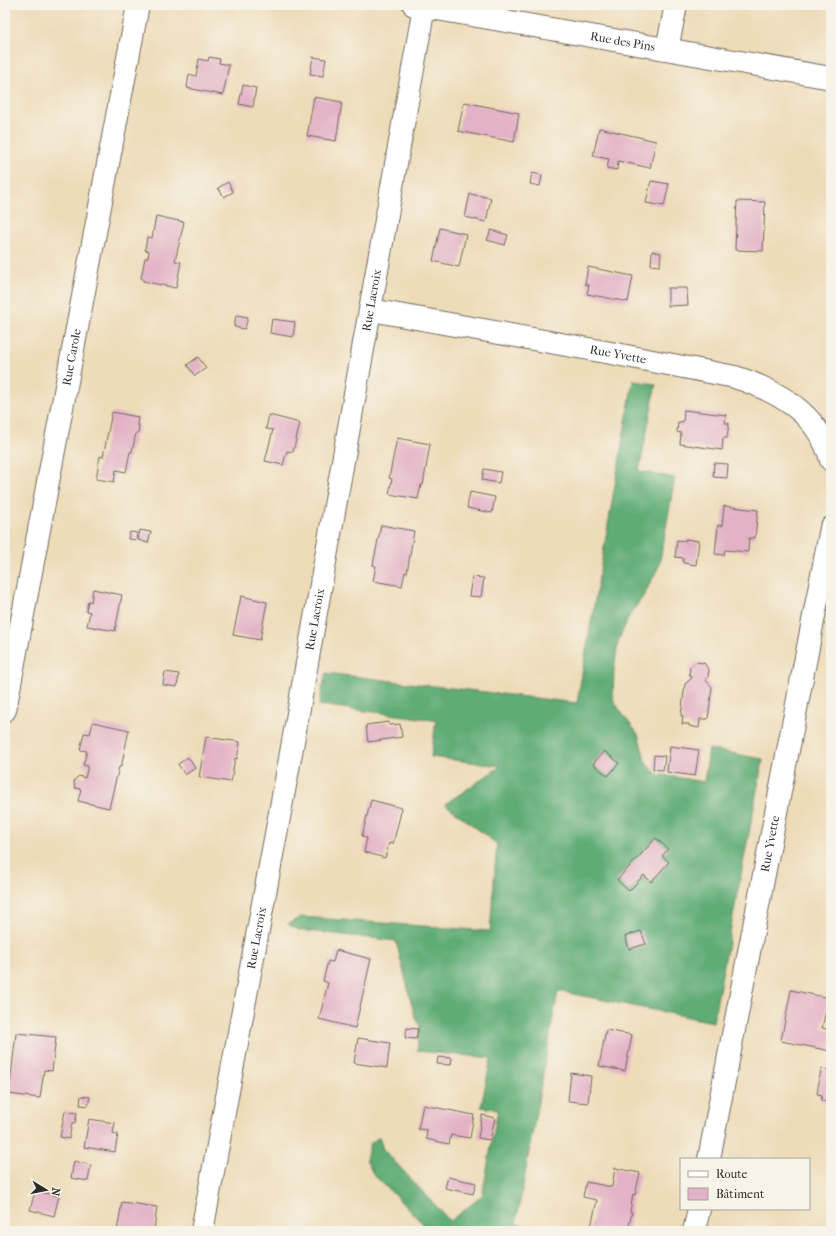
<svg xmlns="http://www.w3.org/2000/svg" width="836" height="1236" font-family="'IM FELL French Canon',serif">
<rect width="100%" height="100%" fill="#f7f3e8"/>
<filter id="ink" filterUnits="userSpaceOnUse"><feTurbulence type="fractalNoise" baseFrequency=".025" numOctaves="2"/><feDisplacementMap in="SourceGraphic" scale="8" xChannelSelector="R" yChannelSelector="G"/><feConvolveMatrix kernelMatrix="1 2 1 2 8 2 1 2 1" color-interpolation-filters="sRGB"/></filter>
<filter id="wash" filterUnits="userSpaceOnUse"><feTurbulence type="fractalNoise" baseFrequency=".012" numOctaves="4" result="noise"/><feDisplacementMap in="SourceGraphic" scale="16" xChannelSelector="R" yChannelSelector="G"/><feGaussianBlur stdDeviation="0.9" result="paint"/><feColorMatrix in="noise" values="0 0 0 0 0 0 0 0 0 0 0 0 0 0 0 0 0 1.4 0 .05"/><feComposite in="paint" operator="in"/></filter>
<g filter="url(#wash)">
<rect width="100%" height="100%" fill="#eedcb9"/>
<path fill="#5fac76" stroke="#456c50" d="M 633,381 L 656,384 L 639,471 L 675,478 L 659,566 L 644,595 L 628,618 L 618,642 L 614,670 L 613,699 L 623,715 L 638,734 L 646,763 L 657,774 L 704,782 L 709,749 L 763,759 L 713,1022 L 558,991 L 516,1224 L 554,1231 L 430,1231 L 373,1174 L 366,1159 L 370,1144 L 379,1137 L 383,1149 L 450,1221 L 482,1196 L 498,1109 L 481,1107 L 491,1058 L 417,1051 L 420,1026 L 415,1017 L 396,941 L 299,930 L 288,924 L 301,917 L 490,931 L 497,844 L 445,804 L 501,766 L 431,757 L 436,720 L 319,705 L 326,673 L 577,703 Z"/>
<g id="blocks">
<g fill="#e3b2c6">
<path d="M 209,57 L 220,59 L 219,63 L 229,65 L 223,95 L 187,88 L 189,74 L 196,76 L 199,59 L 208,61 Z"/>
<path d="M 313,57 L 326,59 L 323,76 L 310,74 Z"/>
<path d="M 243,85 L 256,88 L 253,107 L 239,104 Z"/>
<path d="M 314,97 L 342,102 L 336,141 L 307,136 Z"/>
<path d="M 464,102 L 519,113 L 514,142 L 458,131 Z"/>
<path d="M 599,128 L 656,141 L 650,168 L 618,161 L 617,170 L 607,168 L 609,159 L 593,156 Z"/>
<path d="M 532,173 L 542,175 L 540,186 L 530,184 Z"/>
<path d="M 651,181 L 669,184 L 664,206 L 646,203 Z"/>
<path d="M 228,182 L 233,192 L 224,197 L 218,188 Z"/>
<path d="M 470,194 L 491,198 L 486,222 L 465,217 Z"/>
<path d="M 737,201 L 765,202 L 763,251 L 735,250 Z"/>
<path d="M 156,216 L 184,222 L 175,261 L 181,262 L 176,288 L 143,281 L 143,279 L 141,278 L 145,258 L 148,258 L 149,251 L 145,250 L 147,237 L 152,238 Z"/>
<path d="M 440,228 L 466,234 L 459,267 L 433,261 Z"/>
<path d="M 491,230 L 508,235 L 505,245 L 487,240 Z"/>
<path d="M 652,251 L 661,253 L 660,266 L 651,265 Z"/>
<path d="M 588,267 L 633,276 L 628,302 L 587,294 L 589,285 L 585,284 Z"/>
<path d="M 668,288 L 687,288 L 688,305 L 668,306 Z"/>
<path d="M 236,315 L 248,317 L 245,329 L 234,327 Z"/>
<path d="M 272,319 L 295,322 L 293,337 L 270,333 Z"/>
<path d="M 198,357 L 206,368 L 195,376 L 187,365 Z"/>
<path d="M 684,410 L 726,415 L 725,423 L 729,423 L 727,438 L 723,438 L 722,450 L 680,444 L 681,433 L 677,432 L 678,422 L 683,422 Z"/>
<path d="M 112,412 L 138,417 L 137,425 L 139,425 L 138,433 L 136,433 L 132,452 L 130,452 L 126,472 L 116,470 L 114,482 L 96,479 L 100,456 L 103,457 Z"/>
<path d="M 269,415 L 300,423 L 293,452 L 287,451 L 283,465 L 265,461 L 273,430 L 266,429 Z"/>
<path d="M 397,438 L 430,444 L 423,485 L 421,485 L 418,499 L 389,494 L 392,479 L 389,478 Z"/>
<path d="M 714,463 L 728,464 L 727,478 L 713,477 Z"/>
<path d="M 484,469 L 501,472 L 499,483 L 482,480 Z"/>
<path d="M 470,492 L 495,497 L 492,513 L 467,508 Z"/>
<path d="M 724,506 L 758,510 L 755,538 L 749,538 L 748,552 L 725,550 L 724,555 L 715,554 L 718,525 L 722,526 Z"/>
<path d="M 381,525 L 414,531 L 407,573 L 405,572 L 402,586 L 373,581 L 376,566 L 373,565 Z"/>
<path d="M 140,530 L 151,532 L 148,543 L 138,540 Z"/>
<path d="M 130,532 L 137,533 L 136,540 L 128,539 Z"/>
<path d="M 686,539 L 699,541 L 696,565 L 683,563 L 683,558 L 675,557 L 677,540 L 686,541 Z"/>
<path d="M 472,577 L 484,578 L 481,597 L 469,596 Z"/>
<path d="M 93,589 L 122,595 L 115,631 L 87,626 L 90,612 L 86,611 L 88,601 L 91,602 Z"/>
<path d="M 241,596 L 267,602 L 260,640 L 233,635 Z"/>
<path d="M 696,662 L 704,663 L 709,670 L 708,678 L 705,679 L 712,687 L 708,719 L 700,719 L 699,728 L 689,726 L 689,724 L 682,724 L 683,716 L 681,716 L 685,684 L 692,678 L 689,674 L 690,667 Z"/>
<path d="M 165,672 L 179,674 L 177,687 L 163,685 Z"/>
<path d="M 93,722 L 129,730 L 121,767 L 119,767 L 109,808 L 78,801 L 81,789 L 75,788 L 74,783 L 74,780 L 79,776 L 85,778 L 88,766 L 83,765 L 87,751 L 80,750 L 84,733 L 90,734 Z"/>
<path d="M 389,722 L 389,725 L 400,724 L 402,737 L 368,742 L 366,725 Z"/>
<path d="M 206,737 L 240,742 L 237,759 L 235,758 L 231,782 L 199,777 Z"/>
<path d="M 670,746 L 699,750 L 695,776 L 667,772 Z"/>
<path d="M 604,751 L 619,763 L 608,776 L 593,764 Z"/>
<path d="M 654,755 L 665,756 L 663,770 L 653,769 Z"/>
<path d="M 188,757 L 195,768 L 185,775 L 178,764 Z"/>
<path d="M 371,800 L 402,808 L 393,844 L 389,843 L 385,858 L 364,852 L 367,838 L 362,836 Z"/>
<path d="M 656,838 L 668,849 L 662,856 L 669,862 L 651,882 L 644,875 L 629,891 L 617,880 Z"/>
<path d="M 641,931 L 646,944 L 629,949 L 625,936 Z"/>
<path d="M 336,950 L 371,959 L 355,1028 L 319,1019 L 328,983 L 323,981 L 328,961 L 333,962 Z"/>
<path d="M 791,990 L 829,998 L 822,1028 L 831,1030 L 831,1051 L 781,1041 Z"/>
<path d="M 407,1028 L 418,1029 L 416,1039 L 405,1038 Z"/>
<path d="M 606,1030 L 632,1035 L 625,1071 L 599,1066 Z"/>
<path d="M 16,1033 L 56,1037 L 52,1071 L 44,1070 L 40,1098 L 9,1094 Z"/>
<path d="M 358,1038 L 390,1043 L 387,1068 L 354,1063 Z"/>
<path d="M 438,1057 L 452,1058 L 451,1065 L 437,1064 Z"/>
<path d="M 821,1069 L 831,1070 L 831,1102 L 821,1101 L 822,1095 L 817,1094 Z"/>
<path d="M 571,1073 L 591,1076 L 588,1103 L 568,1101 Z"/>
<path d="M 81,1096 L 90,1097 L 88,1106 L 80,1105 Z"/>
<path d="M 423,1105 L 474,1115 L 470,1138 L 451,1135 L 449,1144 L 426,1139 L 427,1130 L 418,1129 Z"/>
<path d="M 65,1111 L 77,1113 L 75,1123 L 72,1123 L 69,1139 L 60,1137 Z"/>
<path d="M 482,1115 L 495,1118 L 490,1140 L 478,1138 Z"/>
<path d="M 89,1119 L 115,1123 L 113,1133 L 118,1134 L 115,1152 L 84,1147 Z"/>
<path d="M 74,1161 L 91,1165 L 88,1181 L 71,1178 Z"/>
<path d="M 615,1168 L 640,1173 L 635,1195 L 633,1194 L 630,1212 L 632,1212 L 628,1231 L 590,1231 L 597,1200 L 583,1197 L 586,1182 L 612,1187 Z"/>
<path d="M 448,1177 L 476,1183 L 473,1194 L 445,1188 Z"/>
<path d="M 35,1191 L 59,1196 L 54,1216 L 30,1210 Z"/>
<path d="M 122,1202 L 157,1207 L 154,1231 L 117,1231 Z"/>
</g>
</g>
</g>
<g filter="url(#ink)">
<use href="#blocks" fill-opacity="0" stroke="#6f695d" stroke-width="1"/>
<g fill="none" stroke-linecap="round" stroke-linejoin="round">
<g stroke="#6f695d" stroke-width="24">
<g id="minor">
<path id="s1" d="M 414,5 L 831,78"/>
<path d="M 667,49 L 676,5"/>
<path id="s2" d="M 371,310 L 611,353 L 735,377 C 778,391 818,413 831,460"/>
<path id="s3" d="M 5,710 L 138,5"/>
<path id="s4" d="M 709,1159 L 831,528"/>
<path id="s5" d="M 202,1231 L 289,764 L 424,7"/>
<path d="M 694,1231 L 699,1209"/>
</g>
</g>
<use href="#minor" stroke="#fff" stroke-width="22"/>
</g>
</g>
<g text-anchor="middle" stroke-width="3.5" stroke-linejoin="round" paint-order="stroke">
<g font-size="12" fill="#2b2b2b" stroke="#f7f3e8">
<text dy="4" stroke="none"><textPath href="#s1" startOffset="212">Rue des Pins</textPath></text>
<text dy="4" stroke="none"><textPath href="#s5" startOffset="946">Rue Lacroix</textPath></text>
<text dy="4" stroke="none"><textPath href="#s2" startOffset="251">Rue Yvette</textPath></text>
<text dy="4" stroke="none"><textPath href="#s3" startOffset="359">Rue Carole</textPath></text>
<text dy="4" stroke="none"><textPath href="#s5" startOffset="622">Rue Lacroix</textPath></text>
<text dy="4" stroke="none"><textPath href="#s4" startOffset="321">Rue Yvette</textPath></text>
<text dy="4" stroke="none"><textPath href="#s5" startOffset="298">Rue Lacroix</textPath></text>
</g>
</g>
<rect width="836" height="1236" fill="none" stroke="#f7f3e8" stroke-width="20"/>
<rect x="680" y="1158" width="130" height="52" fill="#f7f3e8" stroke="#a5a39c"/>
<rect x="688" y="1171" width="20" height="6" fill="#ffffff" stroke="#a5a39c"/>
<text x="716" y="1178" font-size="12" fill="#2b2b2b">Route</text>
<rect x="688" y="1188" width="20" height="12" fill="#e3b2c6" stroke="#a5a39c"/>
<text x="716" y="1198" font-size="12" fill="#2b2b2b">Bâtiment</text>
<g transform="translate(46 1190) rotate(100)" stroke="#f7f3e8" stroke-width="3" paint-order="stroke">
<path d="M0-3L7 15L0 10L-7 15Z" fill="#2b2b2b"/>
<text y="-6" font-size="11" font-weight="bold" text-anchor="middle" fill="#2b2b2b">N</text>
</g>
</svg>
